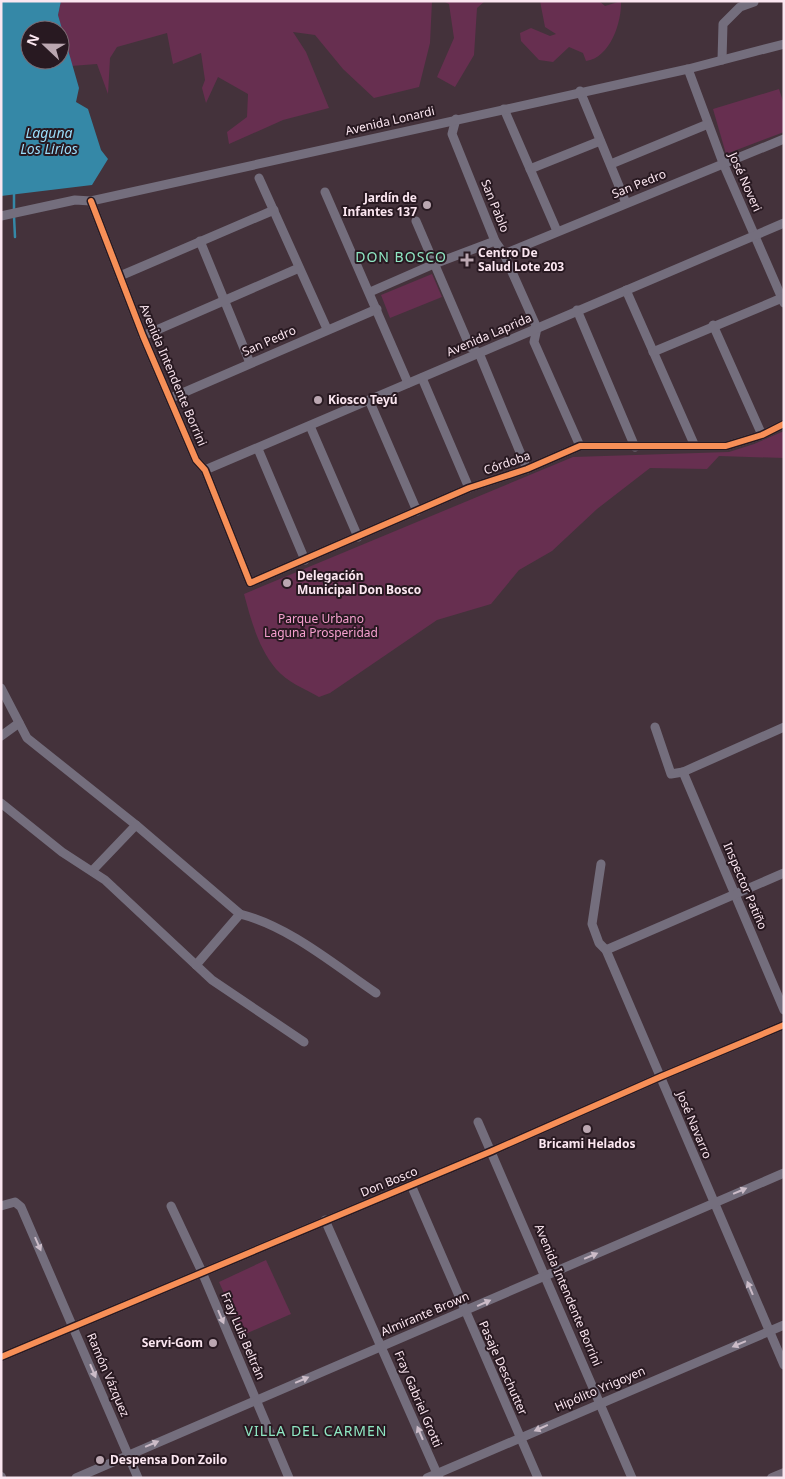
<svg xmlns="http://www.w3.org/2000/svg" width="785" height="1479" font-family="'Noto Sans',sans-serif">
<rect width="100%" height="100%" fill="#44323b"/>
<g fill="#672f50">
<path d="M 61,1 L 432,1 L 430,43 L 419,87 L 374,98 L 343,69 L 315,35 L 293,32 L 306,52 L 329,108 L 283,120 L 229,144 L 227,132 L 247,117 L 248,94 L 218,77 L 206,103 L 202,88 L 205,80 L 201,53 L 173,64 L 167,33 L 117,47 L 110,58 L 108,94 L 97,64 L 71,66 L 58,15 Z"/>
<path d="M 443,1 L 485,1 L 477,8 L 474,55 L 455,87 L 437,77 L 454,38 L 449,4 Z"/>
<path d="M 540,1 L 599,1 L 605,6 L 621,1 C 622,22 610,58 586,61 L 583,53 L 569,47 L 553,62 L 539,60 L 521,41 L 520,33 L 531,28 L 550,36 L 556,34 L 545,27 Z"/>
<path d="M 779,89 L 784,104 L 784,132 L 726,154 L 713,109 Z"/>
<path d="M 432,274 L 442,297 L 390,318 L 381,295 Z"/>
<path d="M 784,431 L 784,458 L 719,456 L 707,469 L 650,468 L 597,509 L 552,551 L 519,570 L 491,604 L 437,620 L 330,693 L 319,697 C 305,689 287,682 276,669 C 258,647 251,620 244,594 L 573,457 L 729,452 L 754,444 Z"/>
<path d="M 266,1260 L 291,1314 L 243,1335 L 219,1282 Z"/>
</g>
<path fill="#3588a7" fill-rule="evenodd" d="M 1,1 L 61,1 L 58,15 L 79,88 L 76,102 L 88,109 L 101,150 L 108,159 L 92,185 L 1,196 ZM 30,30 L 60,30 L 60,60 L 30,60 Z"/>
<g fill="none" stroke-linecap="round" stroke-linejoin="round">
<g stroke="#3588a7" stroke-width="2.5">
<path d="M 14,194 L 14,211"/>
<path d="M 14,216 L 15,237"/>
</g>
<g stroke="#746e7d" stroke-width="9">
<path d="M 722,60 L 723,24 L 740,7 L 754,2"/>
<path d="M 688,69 L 723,163 L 784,303"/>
<path d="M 580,91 L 626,203"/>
<path d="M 504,109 L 557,231"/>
<path d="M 456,119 L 452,134 L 495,241 L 504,254 L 537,328 L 534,342 L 580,446"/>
<path d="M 611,164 L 708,124"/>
<path d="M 530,169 L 600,141"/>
<path d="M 259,178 L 327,329"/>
<path d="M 325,192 L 408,383"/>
<path d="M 91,201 L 143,336 L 196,460 L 205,470 L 250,583 L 469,488 L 527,469 L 580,446 L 726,446 L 762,435 L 784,424"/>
<path d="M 1,216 L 75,200 L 91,201 L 688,69 L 784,44"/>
<path d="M 416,221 L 470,347 L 479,353 L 527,469"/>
<path d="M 200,241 L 250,363"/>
<path d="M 504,254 L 784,139"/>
<path d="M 120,276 L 274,210"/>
<path d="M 626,290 L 694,444"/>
<path d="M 370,292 L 434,264 L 495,241"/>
<path d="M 577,310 L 635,447"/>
<path d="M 713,325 L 762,435"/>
<path d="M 143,336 L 299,268"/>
<path d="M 653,352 L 782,298"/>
<path d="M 422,378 L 469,488"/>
<path d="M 171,398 L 377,309"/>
<path d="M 369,400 L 417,511"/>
<path d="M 310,426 L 358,537"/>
<path d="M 258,449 L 305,560"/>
<path d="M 205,470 L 784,223"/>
<path d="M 1,688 L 27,738 L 136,825 L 240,914 C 290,927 333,964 376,993"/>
<path d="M 655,727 L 671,774 L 683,772 L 784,727"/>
<path d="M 1,736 L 19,723"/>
<path d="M 683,772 L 784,1010"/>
<path d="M 1,803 L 62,852 L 105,880 L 212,980 L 304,1042"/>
<path d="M 601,864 L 592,924 L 599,943 L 606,950 L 784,1365"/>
<path d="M 92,871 L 136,825"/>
<path d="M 606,950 L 784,873"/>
<path d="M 196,965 L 240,914"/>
<path d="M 478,1122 L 632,1478"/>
<path d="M 411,1185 L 538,1478"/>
<path d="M 1,1206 L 15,1202 L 21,1207 L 138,1478"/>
<path d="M 171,1206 L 202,1272 L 289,1478"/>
<path d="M 325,1220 L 439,1478"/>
<path d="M 1,1357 L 492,1151 L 660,1077 L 784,1025"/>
<path d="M 76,1478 L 784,1173"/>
<path d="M 427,1478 L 784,1325"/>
</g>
<g stroke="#766d7b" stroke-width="10">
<path d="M 1,1477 L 1,1478"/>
<path d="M 772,1478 L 784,1473"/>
</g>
<g stroke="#281921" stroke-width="9">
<g id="cycleway">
<path d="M 91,201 L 143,336 L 196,460 L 205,470 L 250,583 L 469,488 L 527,469 L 580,446 L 726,446 L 762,435 L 784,424"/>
<path d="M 1,1357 L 492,1151 L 660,1077 L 784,1025"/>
</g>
</g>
<use href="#cycleway" stroke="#f78f57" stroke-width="6"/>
</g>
<defs><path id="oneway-solid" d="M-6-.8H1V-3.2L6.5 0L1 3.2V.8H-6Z" transform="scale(1.25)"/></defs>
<g fill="#ccbcc8">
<use href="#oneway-solid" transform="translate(740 1191) rotate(-23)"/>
<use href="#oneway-solid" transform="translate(38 1244) rotate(66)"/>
<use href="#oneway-solid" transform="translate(591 1256) rotate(-23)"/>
<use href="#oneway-solid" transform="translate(750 1288) rotate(-113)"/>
<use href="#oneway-solid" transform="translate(484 1303) rotate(-24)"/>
<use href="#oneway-solid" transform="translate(221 1317) rotate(67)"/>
<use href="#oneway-solid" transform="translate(739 1344) rotate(157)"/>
<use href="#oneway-solid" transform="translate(93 1371) rotate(67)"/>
<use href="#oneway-solid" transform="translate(302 1380) rotate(-23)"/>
<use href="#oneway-solid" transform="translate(541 1428) rotate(156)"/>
<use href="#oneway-solid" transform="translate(420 1433) rotate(-113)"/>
<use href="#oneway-solid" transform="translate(152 1444) rotate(-23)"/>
</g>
<g fill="#bba7b1" stroke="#281921" stroke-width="2">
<circle cx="427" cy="205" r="5"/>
<path d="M464.5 252.5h5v5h5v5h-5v5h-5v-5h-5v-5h5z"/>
<circle cx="318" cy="400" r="5"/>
<circle cx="287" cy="583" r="5"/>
<circle cx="587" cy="1129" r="5"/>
<circle cx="213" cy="1343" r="5"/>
<circle cx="100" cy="1460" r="5"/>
</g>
<g text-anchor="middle" stroke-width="4" stroke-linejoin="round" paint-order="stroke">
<g font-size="12" fill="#fbe6f0" stroke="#281921">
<text transform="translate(390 121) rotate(-13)" y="4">Avenida Lonardi</text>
<text transform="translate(745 182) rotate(66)" y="4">José Noveri</text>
<text transform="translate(639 184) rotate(-22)" y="4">San Pedro</text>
<text transform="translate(495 206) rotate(68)" y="4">San Pablo</text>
<text transform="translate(489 335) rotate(-23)" y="4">Avenida Laprida</text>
<text transform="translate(269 341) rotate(-24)" y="4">San Pedro</text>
<text transform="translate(173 375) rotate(67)" y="4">Avenida Intendente Borrini</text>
<text transform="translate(507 463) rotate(-19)" y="4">Córdoba</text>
<text transform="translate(745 886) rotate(67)" y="4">Inspector Patiño</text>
<text transform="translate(694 1125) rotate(67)" y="4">José Navarro</text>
<text transform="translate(389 1182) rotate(-22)" y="4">Don Bosco</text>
<text transform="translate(568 1295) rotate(67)" y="4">Avenida Intendente Borrini</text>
<text transform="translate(425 1314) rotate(-23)" y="4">Almirante Brown</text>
<text transform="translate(243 1336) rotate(67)" y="4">Fray Luis Beltrán</text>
<text transform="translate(503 1368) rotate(66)" y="4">Pasaje Deschutter</text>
<text transform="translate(108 1375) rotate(67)" y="4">Ramón Vázquez</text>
<text transform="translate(600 1389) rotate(-23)" y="4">Hipólito Yrigoyen</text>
<text transform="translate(418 1399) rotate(67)" y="4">Fray Gabriel Grotti</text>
</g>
<g font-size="12" font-weight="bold" fill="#fbe6f0" stroke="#281921" text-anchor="start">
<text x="417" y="202" text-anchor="end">Jardín de<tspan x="417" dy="14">Infantes 137</tspan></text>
<text x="478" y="257">Centro De<tspan x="478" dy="14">Salud Lote 203</tspan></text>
<text x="328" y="404">Kiosco Teyú</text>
<text x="297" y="580">Delegación<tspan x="297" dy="14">Municipal Don Bosco</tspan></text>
<text x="587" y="1148" text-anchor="middle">Bricami Helados</text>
<text x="203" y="1347" text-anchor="end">Servi-Gom</text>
<text x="110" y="1464">Despensa Don Zoilo</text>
</g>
<g font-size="12" fill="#f6a0cf" stroke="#281921">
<text x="321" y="623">Parque Urbano<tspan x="321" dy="14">Laguna Prosperidad</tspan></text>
</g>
<g font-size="14" font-style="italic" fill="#99dcf9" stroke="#281921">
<text x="49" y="138">Laguna<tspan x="49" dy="16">Los Lirios</tspan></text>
</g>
<g font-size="14" letter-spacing="1" fill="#8fe7c3" stroke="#281921">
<text x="401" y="262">DON BOSCO</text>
<text x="316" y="1436">VILLA DEL CARMEN</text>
</g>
</g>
<rect width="785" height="1479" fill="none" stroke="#fbe6f0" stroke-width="5"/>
<g transform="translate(45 45) rotate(292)"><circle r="24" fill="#281921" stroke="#7c6b74"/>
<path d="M0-4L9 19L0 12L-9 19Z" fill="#bba7b1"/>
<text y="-8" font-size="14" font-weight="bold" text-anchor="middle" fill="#fbe6f0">N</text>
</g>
</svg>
